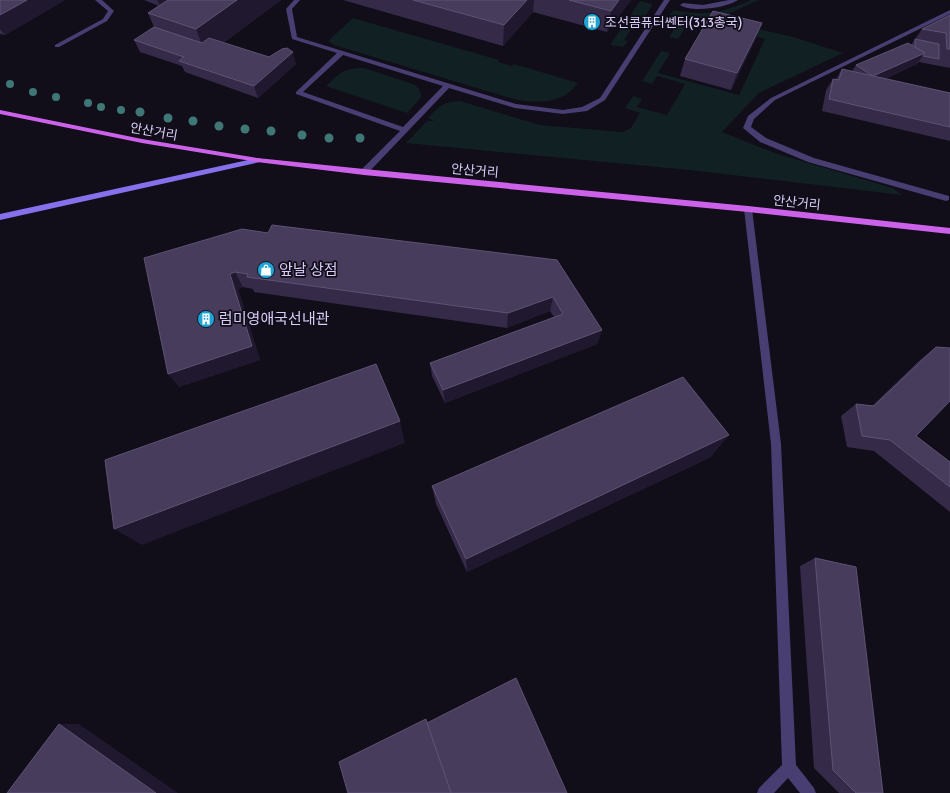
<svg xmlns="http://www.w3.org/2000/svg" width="950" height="793" font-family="Signika,'Noto Sans KR',sans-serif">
<rect width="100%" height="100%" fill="#110d19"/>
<g fill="#112022">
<path d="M 751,0 L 759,0 L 715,20 L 790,36 L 843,53 L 759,93 L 722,132 L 775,153 L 893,188 L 902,195 L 689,170 L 406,143 L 427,121 L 434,121 L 428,118 C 440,106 442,102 460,101 L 540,125 L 623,132 L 631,128 L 640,113 L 625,108 L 633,96 L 642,99 L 637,107 L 667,115 L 685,84 L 657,76 L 652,84 L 642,81 L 661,51 L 670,53 L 658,73 L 739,95 L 765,39 L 690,20 L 678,39 L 669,37 L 681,18 L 669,15 L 674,10 C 706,16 721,13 751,0 Z"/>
<path d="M 640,1 L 653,4 L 639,26 L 634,25 L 624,40 L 628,41 L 623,47 L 610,45 Z"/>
<path d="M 353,18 L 499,60 L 498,62 L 512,66 L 514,64 L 578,83 C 563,104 541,103 517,100 L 334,45 L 328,41 Z"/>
<path d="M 364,68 L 413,84 C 419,88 421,90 421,98 L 407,113 L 326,86 C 340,73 344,68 364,68 Z"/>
</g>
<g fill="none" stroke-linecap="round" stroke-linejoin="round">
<g fill="#483e72" fill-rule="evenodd">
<path d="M 95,0 L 102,0 L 114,11 L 107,21 L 59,47 L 55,47 L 55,45 L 103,19 L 108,11 Z"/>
<path d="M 294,0 L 300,0 L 292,9 L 297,37 L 516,104 L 563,110 L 582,107 L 600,98 L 664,0 L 670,0 L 605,100 L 587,111 L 563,114 L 515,108 L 449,88 L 367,174 L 361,174 L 361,170 L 400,131 L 296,94 L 296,92 L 337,53 L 292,39 L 286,9 ZM 343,55 L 443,86 L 403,127 L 303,92 Z"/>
<path d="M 729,0 L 738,0 C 727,8 691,13 680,5 L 683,3 L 703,5 Z"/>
<path d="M 950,10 L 950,14 L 775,100 L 754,119 L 751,127 L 766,138 L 814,158 L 949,196 L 949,200 L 946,201 L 808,162 L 760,142 L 743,128 L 748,116 L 771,98 Z"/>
</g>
<path fill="#483e72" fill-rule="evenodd" d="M 748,206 L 752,209 L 781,444 L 796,765 L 814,788 L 816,793 L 800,793 L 788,778 L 774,793 L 757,793 L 759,788 L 782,765 L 771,444 L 744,209 Z"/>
<path fill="#8670eb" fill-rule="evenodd" d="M 257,158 L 260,158 L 260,162 L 0,220 L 0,214 Z"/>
<path fill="#cc62e9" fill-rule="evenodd" d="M 0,110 L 142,139 L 257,158 L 364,169 L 748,206 L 950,228 L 950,234 L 748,212 L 364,175 L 257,162 L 142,143 L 0,114 Z"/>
</g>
<g fill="#3e7776">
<circle cx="10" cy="84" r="4"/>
<circle cx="33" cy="92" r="4"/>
<circle cx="56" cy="97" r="4"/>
<circle cx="88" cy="103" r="4"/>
<circle cx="101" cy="107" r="4"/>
<circle cx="121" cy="110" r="4"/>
<circle cx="140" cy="112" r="4.5"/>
<circle cx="168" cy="118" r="4.5"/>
<circle cx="193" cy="121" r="4.5"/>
<circle cx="219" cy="126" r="4.5"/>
<circle cx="245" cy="129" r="4.5"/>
<circle cx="271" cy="131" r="4.5"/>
<circle cx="302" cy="135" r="4.5"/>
<circle cx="329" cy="138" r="4.5"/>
<circle cx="360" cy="138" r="4.5"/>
</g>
<g fill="#352b49">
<path d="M 0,0 L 65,0 L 5,35 L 0,34 Z"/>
<path d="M 144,0 L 281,0 L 223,43 L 269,57 L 296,64 L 258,98 L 185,72 L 182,66 L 140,52 L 134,40 L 154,27 L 148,13 L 159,6 Z"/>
<path d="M 343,0 L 631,0 L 607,32 L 533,12 L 503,46 Z"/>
<path d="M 950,15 L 950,68 L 919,62 L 917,64 L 885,79 L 950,93 L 950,141 L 822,111 L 826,90 L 833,79 L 836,79 L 842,69 L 852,71 L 856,65 L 911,45 L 922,29 Z"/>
<path d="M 762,23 L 755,40 L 731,90 L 680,76 L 685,59 Z"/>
<path d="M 268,233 L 557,260 L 602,330 L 597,344 L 445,403 L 432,376 L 430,363 L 554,317 L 550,311 L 507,328 L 254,292 L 253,289 L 243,287 L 238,289 L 260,360 L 179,387 L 144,258 Z"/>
<path d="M 936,347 L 916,436 L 950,462 L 950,512 L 874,451 L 847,447 L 841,416 L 856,404 L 872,406 L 920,360 Z"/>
<path d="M 711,457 L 467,572 L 436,504 L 432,486 Z"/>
<path d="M 815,558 L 883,793 L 839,793 L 814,768 L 800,566 Z"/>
</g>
<g fill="#1f182e">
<path d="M 27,0 L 65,0 L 5,35 L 0,29 L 0,15 Z"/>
<path d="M 157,0 L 170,0 L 160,6 Z"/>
<path d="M 237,0 L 281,0 L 206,55 L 196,29 Z"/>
<path d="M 527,0 L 534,0 L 533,12 L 503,46 L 504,25 Z"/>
<path d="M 619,0 L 631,0 L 607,32 L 611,11 Z"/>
<path d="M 762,23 L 755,40 L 731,90 L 737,73 Z"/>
<path d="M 293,52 L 296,64 L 258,98 L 254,86 Z"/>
<path d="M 925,53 L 917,64 L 865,88 L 873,76 Z"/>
<path d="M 235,272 L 243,287 L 238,289 L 260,360 L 179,387 L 168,374 L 230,274 Z"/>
<path d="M 553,297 L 550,311 L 507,328 L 508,313 Z"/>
<path d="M 602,330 L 597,344 L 445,403 L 443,390 Z"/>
<path d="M 400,421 L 405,443 L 142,545 L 114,529 Z"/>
<path d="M 729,435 L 711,457 L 467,572 L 466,559 Z"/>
<path d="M 59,724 L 79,724 L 178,793 L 156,793 Z"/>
</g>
<g fill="#473c5c" stroke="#5e5374">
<path d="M 0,0 L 27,0 L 0,15 Z"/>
<path d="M 168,0 L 237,0 L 196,29 L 148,13 Z"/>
<path d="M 413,0 L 527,0 L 504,25 Z"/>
<path d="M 569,0 L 619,0 L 611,11 Z"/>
<path d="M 713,11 L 762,23 L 737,73 L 685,59 Z"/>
<path d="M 950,15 L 950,49 L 947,49 L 946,33 L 922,29 Z"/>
<path d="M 154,27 L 202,43 L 209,38 L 269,57 L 282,49 L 287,48 L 293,52 L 254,86 L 179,61 L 184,57 L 134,40 Z"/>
<path d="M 915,39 L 939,44 L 939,59 L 923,56 L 925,53 L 915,47 Z"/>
<path d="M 908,43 L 925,53 L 873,76 L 856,65 Z"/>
<path d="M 842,69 L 950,93 L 950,127 L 829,99 L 833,79 L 839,80 Z"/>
<path d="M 272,225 L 557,260 L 602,330 L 443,390 L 430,363 L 563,314 L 553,297 L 508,313 L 247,277 L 248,274 L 235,272 L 230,274 L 252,346 L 168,374 L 144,258 L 242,229 L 268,233 Z"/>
<path d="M 936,347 L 950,348 L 950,401 L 916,436 L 950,462 L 950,487 L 890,440 L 862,436 L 856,404 L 874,406 Z"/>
<path d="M 376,364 L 400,421 L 114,529 L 105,460 Z"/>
<path d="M 683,377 L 729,435 L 466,559 L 432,486 Z"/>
<path d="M 815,558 L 856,567 L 883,793 L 856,793 L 833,770 Z"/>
<path d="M 516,678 L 567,793 L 451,793 L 427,723 Z"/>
<path d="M 426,719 L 427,723 L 451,793 L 348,793 L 339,762 Z"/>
<path d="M 59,724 L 156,793 L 7,793 Z"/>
</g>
<defs>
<g id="building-disc" transform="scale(0.9)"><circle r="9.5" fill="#1da4d3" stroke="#110d19"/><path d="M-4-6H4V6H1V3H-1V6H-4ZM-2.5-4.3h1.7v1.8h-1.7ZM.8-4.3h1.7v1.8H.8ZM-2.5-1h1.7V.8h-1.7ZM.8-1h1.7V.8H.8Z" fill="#fff"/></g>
<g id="shop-disc" transform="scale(0.9)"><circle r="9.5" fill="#1da4d3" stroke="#110d19"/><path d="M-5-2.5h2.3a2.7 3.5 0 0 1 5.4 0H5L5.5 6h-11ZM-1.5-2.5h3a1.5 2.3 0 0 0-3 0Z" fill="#fff"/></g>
</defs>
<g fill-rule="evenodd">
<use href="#building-disc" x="592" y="22"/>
<use href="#shop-disc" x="266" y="270"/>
<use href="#building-disc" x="206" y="319"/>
</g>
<g text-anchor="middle" stroke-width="3.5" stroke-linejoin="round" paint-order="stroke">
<g font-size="13" fill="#d8ccf8" stroke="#110d19" text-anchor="start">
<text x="605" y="27">조선콤퓨터쎈터(313총국)</text>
</g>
<g font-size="13" fill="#d8ccf8" stroke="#110d19">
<text transform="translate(154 131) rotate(10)" y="5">안산거리</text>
<text transform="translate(475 170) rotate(5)" y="5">안산거리</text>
<text transform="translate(797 202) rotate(6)" y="5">안산거리</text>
</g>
<g font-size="15" fill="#d8ccf8" stroke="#110d19" text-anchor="start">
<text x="279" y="275">앞날 상점</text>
<text x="219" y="324">럼미영애국선내관</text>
</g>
</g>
</svg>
